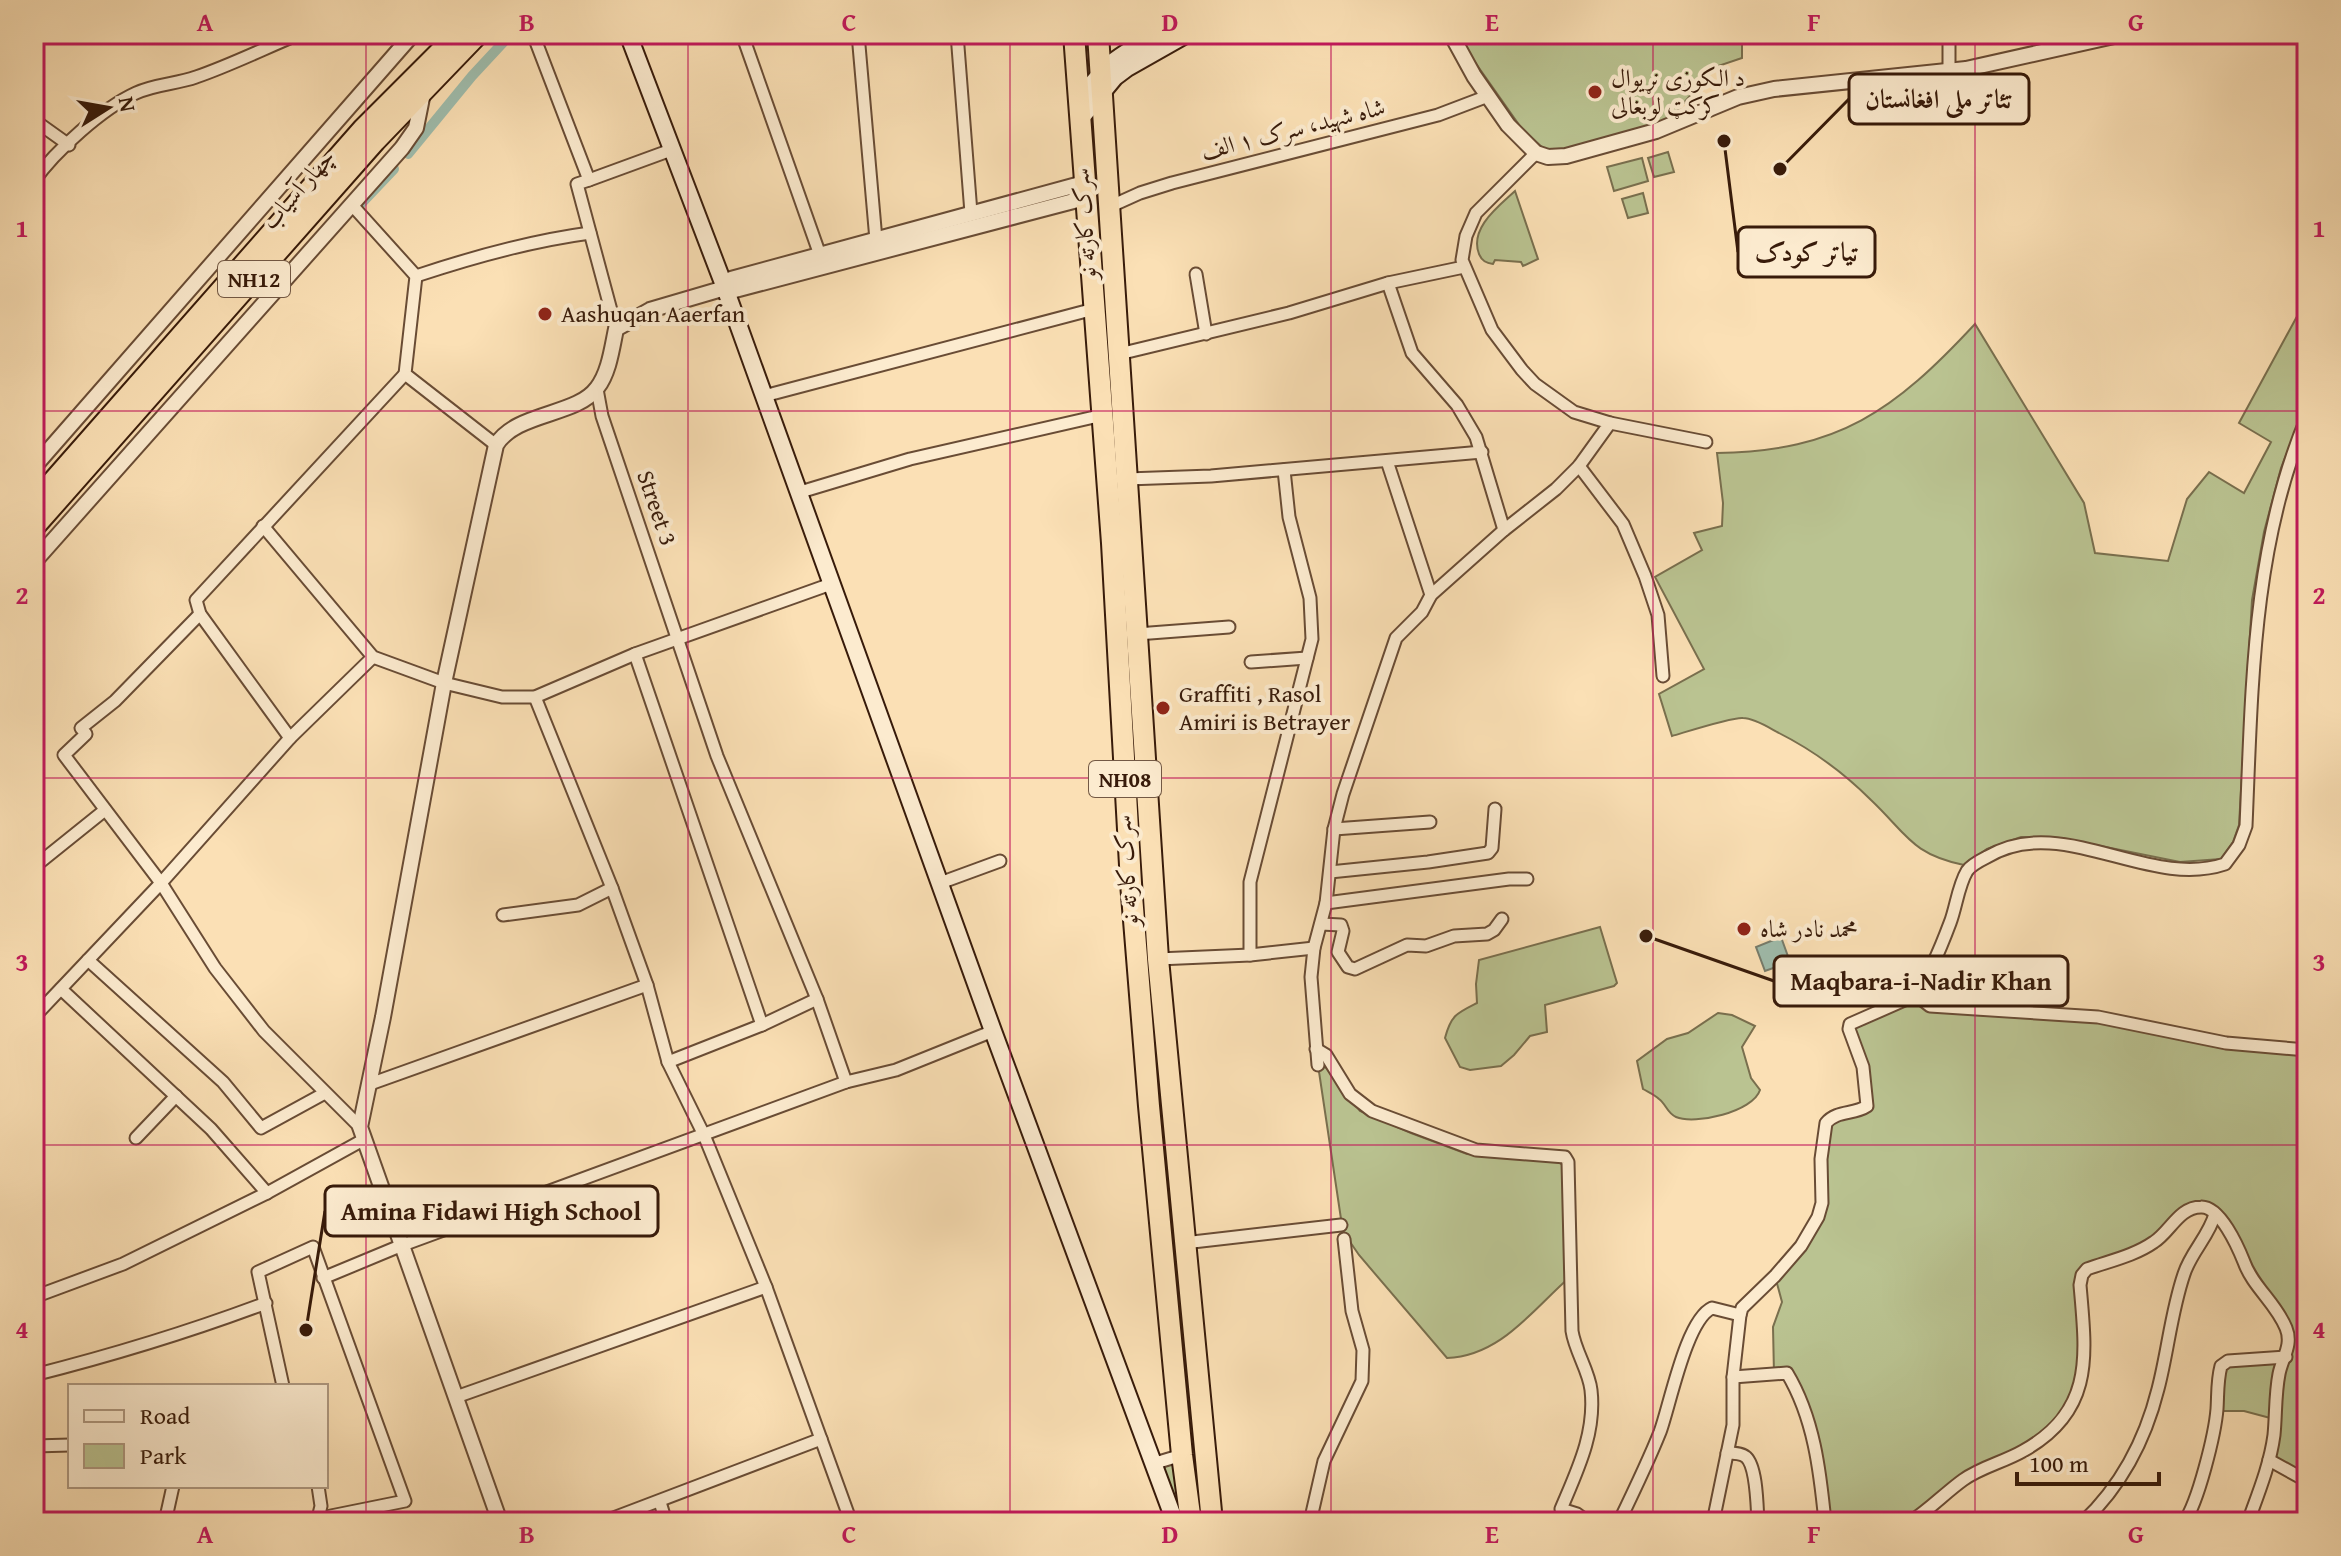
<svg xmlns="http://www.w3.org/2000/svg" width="2341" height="1556" font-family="'Gentium Book Plus',Amiri,serif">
<rect width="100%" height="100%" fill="#fbe0b5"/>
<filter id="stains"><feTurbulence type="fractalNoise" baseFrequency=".0025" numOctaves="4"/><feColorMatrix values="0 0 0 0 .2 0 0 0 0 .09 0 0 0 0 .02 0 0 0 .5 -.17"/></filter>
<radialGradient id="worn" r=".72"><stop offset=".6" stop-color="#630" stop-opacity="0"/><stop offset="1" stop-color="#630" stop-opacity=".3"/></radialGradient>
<g fill="#bac391" stroke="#796f4e" stroke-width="2">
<path d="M 1459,34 L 1742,34 L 1742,58 L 1715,67 L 1669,120 L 1632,132 L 1562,150 L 1544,149 L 1522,129 L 1472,58 Z"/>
<path d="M 1668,152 L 1674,172 L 1654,177 L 1648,158 Z"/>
<path d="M 1642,158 L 1648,181 L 1614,191 L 1607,167 Z"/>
<path d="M 1515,191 L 1538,259 L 1523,266 L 1521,262 L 1495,260 L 1493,264 C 1486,263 1482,261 1479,254 C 1469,228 1499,206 1515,191 Z"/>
<path d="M 1643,193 L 1648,213 L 1628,218 L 1622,199 Z"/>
<path d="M 2307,298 L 2307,402 L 2281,468 L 2264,532 L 2252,600 L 2239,825 L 2233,842 L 2221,859 L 2180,862 L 2061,838 L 2021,837 L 1987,849 L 1964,865 C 1911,854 1907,834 1871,800 C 1844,773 1811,749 1777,732 C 1768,727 1754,718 1743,718 C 1732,717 1686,732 1672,736 L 1659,694 L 1704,669 L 1655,577 L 1702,550 L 1694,533 L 1722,526 L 1723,503 L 1717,453 C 1839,451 1894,411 1975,324 L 2084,503 L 2095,553 L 2168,561 L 2187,499 L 2209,472 L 2244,493 L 2271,442 L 2239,423 Z"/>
<path d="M 1600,927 L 1617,983 L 1614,986 L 1545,1005 L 1547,1032 L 1530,1036 L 1514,1055 L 1501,1066 L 1470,1070 L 1460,1067 L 1445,1038 C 1451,1015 1457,1013 1477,1003 L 1476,984 L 1479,960 Z"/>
<path d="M 1916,995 L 1924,1003 L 2164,1029 L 2307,1050 L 2307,1481 L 2269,1460 L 2274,1419 L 2244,1411 L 2217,1411 L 2221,1366 L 2286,1357 L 2288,1334 L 2215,1214 L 2195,1208 L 2157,1240 L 2082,1275 L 2080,1387 L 2053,1427 L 1980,1470 L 1910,1522 L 1825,1522 L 1820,1471 L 1788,1373 L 1774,1374 L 1773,1327 L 1782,1302 L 1775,1276 L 1818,1218 L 1826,1123 L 1867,1106 L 1849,1029 Z"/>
<path d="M 1718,1013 L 1732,1015 L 1755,1026 L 1742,1047 L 1751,1078 L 1760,1090 C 1753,1112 1695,1125 1676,1117 C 1667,1113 1666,1104 1659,1099 C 1655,1095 1648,1092 1643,1089 L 1637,1061 L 1667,1039 L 1688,1033 Z"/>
<path d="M 1323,1064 L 1360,1111 L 1411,1133 L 1467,1154 L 1557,1161 L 1564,1166 L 1570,1277 C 1533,1309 1501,1356 1447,1358 L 1359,1255 L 1348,1239 L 1344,1239 L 1318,1065 Z"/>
<path d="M 1175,1462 L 1182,1519 L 1158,1469 Z"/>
</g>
<path fill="#9fbdad" stroke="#767c6c" stroke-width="2" d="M 1781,937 L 1790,962 L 1765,971 L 1756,947 Z"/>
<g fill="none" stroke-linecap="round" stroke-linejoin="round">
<g stroke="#9fbdad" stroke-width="10">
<path d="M 408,154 L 472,76 L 511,34"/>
<path d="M 357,208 L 394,169"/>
</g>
<g stroke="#694c35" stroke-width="15">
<g id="minor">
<path d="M 533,34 L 589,180 L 577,184 L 616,329"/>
<path d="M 742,34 L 820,255"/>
<path d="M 858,34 L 876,240"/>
<path d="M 957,34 L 971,213"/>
<path d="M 1949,70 L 1949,34"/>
<path d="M 34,120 L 69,145"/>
<path d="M 589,180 L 671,150"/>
<path d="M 34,181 C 55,151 103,108 136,93 C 155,84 177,84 196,77 C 231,65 265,48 299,34"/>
<path d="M 352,205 L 416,276 L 405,374 L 496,445"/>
<path d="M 1109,207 L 1140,193 L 1172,183 L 1438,115 L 1488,96"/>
<path d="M 1196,274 L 1206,334"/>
<path d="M 416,276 C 473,257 530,241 590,233"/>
<path d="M 1388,283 L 1412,353 L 1457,405 L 1476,437 L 1504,530"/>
<path d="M 1119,354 L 1289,313 L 1388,283 L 1464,267"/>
<path d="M 597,389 L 602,416 L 717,756 L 817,999 L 846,1082"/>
<path d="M 764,396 L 1094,309"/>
<path d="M 1610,423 L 1706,442"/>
<path d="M 1387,461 L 1431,595"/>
<path d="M 1579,466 L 1623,524 L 1645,576 L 1658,615 L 1663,676"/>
<path d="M 1127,479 L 1211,476 L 1482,452"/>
<path d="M 797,493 L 910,459 L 1103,415"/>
<path d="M 263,526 L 373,657 L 444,683 L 502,697 L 535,697 L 635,654 L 831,584"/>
<path d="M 200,614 L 115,701 L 81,728 L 86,734 L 64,755 L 161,883 L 215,968 L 264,1031 L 360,1127"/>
<path d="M 1137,634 L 1229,627"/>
<path d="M 635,654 L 762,1025"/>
<path d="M 1251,662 L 1307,658"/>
<path d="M 535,697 L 612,888 L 647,985 L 668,1062 L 704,1135 L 766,1287 L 851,1522"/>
<path d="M 290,738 L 200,614 L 196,600 L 405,374"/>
<path d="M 1334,829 L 1430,822"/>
<path d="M 34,867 L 105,810"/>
<path d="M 1330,872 L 1428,862 L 1488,853 L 1492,848 L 1495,809"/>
<path d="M 940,883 L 1000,861"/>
<path d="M 1326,903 L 1509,879 L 1527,879"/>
<path d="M 503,915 L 578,905 L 612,888"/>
<path d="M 1321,924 L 1341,925 L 1343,931 L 1338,952 L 1348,967 L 1355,969 L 1407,945 L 1426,946 L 1454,936 L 1487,934 L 1494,930 L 1502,919"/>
<path d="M 1250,955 L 1250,882 L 1312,639 L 1310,598 L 1289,517 L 1284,470"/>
<path d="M 1158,959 L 1250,955 L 1314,948"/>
<path d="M 88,960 L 223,1082 L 261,1128 L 325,1093"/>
<path d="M 61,989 L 211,1129 L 267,1193"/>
<path d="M 1916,995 L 1930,1006 L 2098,1017 L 2226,1043 L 2307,1050"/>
<path d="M 34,1017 L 161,883 L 290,738 L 373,657"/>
<path d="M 1316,1049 L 1326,1055 L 1350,1094 L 1372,1111 L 1476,1150 L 1565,1157 L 1568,1162 L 1572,1331 C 1575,1351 1589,1371 1591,1390 C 1596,1433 1577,1471 1561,1509 L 1577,1514 L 1588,1522"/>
<path d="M 668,1062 L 762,1025 L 817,999"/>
<path d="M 1318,1065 L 1311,977 L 1314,948 L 1326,903 L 1334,829 L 1343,794 L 1396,638 L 1422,612 L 1431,595 L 1504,530 L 1556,489 L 1579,466 L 1610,423 L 1574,412 L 1535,384 L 1522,370 L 1492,330 L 1462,260 L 1466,236 L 1476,213 L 1536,153"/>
<path d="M 370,1084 L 647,985"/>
<path d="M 136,1138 L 176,1096"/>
<path d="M 1184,1243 L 1341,1225"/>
<path d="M 323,1278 L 400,1246 L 846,1082 L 896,1070 L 993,1031"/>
<path d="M 34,1297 L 123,1264 L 267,1193 L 363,1140"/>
<path d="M 34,1375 C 113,1355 189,1332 266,1303"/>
<path d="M 1733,1377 L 1787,1373 C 1814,1418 1820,1471 1825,1522"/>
<path d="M 283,1386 L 258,1272 L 313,1247 L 405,1501 L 316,1519"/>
<path d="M 456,1397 L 766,1287"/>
<path d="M 34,1446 L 70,1445"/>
<path d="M 1727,1453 C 1733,1453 1741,1453 1746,1457 C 1757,1467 1757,1507 1758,1522"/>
<path d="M 2269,1460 L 2307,1481"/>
<path d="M 1152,1464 L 1182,1455"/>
<path d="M 660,1502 L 666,1522"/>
<path d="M 165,1522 L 173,1486"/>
<path d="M 317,1522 L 321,1506 L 318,1486"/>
<path d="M 603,1522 L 821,1439"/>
<path d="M 1310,1522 L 1324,1461 L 1362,1381 L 1363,1350 L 1352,1311 L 1344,1239"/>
<path d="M 1619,1522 C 1633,1493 1648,1462 1660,1432 C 1670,1405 1686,1320 1712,1308 L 1740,1315"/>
<path d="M 1713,1522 L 1733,1425 L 1733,1377 L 1740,1315 L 1742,1308 L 1775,1276 L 1801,1246 L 1818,1217 L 1822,1203 L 1821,1159 L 1826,1123 C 1837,1110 1854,1115 1867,1106 L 1863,1067 L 1849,1029 L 1850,1024 L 1916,995 C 1930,974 1941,947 1950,923 C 1956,908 1958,886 1967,871 C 1971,865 1981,860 1987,857 C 2061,812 2148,890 2225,864 L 2239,845 L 2246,826 C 2252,688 2252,547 2307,417"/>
<path d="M 1910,1522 C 1929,1510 1945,1493 1963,1480 C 1981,1467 2004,1462 2023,1451 C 2095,1411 2086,1355 2080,1285 L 2082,1275 L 2087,1269 C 2109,1261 2134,1256 2154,1242 C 2170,1232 2179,1207 2201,1207 C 2220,1206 2238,1247 2244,1262 C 2253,1287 2276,1303 2286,1328 C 2293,1345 2282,1358 2279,1374 C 2275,1394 2276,1415 2274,1435 C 2270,1465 2258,1494 2248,1522"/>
<path d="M 2083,1522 C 2122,1485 2145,1441 2158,1389 C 2168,1351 2171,1312 2184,1274 C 2191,1252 2209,1236 2215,1214"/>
<path d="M 2184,1522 C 2198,1503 2215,1434 2217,1409 C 2218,1394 2217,1381 2221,1366 L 2228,1361 L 2286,1357"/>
</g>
</g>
<g stroke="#694c35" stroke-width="18">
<g id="tertiary">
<path d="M 1451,34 L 1474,76 L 1508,125 L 1536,153 L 1548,157 L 1566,156 L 1656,131 L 1738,97 L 1774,89 L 1966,69 L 2123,34"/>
<path d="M 725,288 L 731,279 L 1084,183"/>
<path d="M 34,467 L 413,34"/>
<path d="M 34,562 L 402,148 L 416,128 L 423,93"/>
<path d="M 500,1522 L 360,1127 L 383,1017 L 444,683 L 496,445 C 516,412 577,416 597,388 C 609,373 612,348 616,329 L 650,310 L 725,288 L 735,290 L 1085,198"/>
</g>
</g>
<g stroke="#381b0a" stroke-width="20">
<g id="secondary">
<path d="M 628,34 L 725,288 L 993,1031 L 1175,1522"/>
<path d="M 1080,100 C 1107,62 1118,56 1158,34"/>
<path d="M 1081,118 L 1115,77 L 1127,68 L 1187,34"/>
</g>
</g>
<g stroke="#381b0a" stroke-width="24">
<g id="trunk">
<path d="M 1074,34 L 1112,543 L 1131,883 L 1149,1106 L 1182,1455 L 1191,1522"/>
<path d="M 1098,34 L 1158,959 L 1212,1522"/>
<path d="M 34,503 L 363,129 L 458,34"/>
<path d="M 34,527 L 375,141 L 478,34"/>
</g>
</g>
<use href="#minor" stroke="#fcebcf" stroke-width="11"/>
<use href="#tertiary" stroke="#fcebcf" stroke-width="14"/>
<use href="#secondary" stroke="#fcebcf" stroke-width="16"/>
<use href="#trunk" stroke="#fbe0b5" stroke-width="20"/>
</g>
<path fill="none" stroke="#c2185b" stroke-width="2" stroke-opacity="0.55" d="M 366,34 L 366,1522M 688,34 L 688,1522M 1010,34 L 1010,1522M 1331,34 L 1331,1522M 1653,34 L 1653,1522M 1975,34 L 1975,1522M 34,411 L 2307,411M 34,778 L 2307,778M 34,1145 L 2307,1145"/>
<g fill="#8f2418" stroke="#fcebcf" stroke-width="3">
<circle cx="1595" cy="92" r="8"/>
<circle cx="545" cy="314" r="8"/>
<circle cx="1163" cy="708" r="8"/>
<circle cx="1744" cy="929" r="8"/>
</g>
<g text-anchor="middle" stroke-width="8" stroke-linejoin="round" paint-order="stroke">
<g fill="#fcebcf" stroke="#735945" stroke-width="2">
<rect x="218" y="261" width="72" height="36" rx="6"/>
<rect x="1089" y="761" width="72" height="36" rx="6"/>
</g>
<g font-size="22" font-weight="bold" fill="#381b0a">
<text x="254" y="287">NH12</text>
<text x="1125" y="787">NH08</text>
</g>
<g font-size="24" fill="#381b0a" stroke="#fcebcf" text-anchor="start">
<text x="1611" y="86">د الکوزی نړیوال<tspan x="1611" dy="28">کرکټ لوبغالی</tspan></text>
<text x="561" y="322">Aashuqan Aaerfan</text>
<text x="1179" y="702">Graffiti , Rasol<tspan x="1179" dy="28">Amiri is Betrayer</tspan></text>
<text x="1760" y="937">محمد نادر شاه</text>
</g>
<g font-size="24" fill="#381b0a" stroke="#fcebcf">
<text transform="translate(1293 129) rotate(-14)" y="8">شاه شهید، سرک ۱ الف</text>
<text transform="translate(298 189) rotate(-49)" y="8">چهار آسیاب</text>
<text transform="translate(1084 224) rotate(-94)" y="8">سرک کارته نو</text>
<text transform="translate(657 508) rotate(71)" y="8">Street 3</text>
<text transform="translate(1126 871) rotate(-94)" y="8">سرک کارته نو</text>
</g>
</g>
<path fill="none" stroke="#381b0a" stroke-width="3" d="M1780 169L1849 99M1724 141L1738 252M1646 936L1774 981M306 1330L325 1211"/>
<g fill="#381b0a" stroke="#fcebcf" stroke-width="3">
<circle cx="1780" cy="169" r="8"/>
<circle cx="1724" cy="141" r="8"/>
<circle cx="1646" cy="936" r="8"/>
<circle cx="306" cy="1330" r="8"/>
</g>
<g fill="#fcebcf" stroke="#381b0a" stroke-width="3">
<rect x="1849" y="74" width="180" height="50" rx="8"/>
<rect x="1738" y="227" width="137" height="50" rx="8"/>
<rect x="1774" y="956" width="294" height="50" rx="8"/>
<rect x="325" y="1186" width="333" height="50" rx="8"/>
</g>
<g font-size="26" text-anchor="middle" font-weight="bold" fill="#381b0a">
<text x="1939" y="108">تئاتر ملی افغانستان</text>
<text x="1807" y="261">تیاتر کودک</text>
<text x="1921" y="990">Maqbara-i-Nadir Khan</text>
<text x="491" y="1220">Amina Fidawi High School</text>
</g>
<rect width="2341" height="1556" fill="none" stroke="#fbe0b5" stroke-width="88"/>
<rect x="68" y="1384" width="260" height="104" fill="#fcebcf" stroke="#ae9880" stroke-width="2"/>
<rect x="84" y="1410" width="40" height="12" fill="#fcebcf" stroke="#ae9880" stroke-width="2"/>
<text x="140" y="1424" font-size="24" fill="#381b0a">Road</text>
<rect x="84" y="1444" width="40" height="24" fill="#bac391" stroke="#ae9880" stroke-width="2"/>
<text x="140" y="1464" font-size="24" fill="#381b0a">Park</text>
<g transform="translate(108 108) rotate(79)" stroke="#fcebcf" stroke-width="6" paint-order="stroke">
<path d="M0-6L14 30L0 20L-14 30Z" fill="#381b0a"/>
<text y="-12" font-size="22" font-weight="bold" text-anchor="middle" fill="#381b0a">N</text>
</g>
<path d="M2017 1472v12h142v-12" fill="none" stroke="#381b0a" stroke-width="4"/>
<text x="2029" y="1472" font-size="24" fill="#381b0a" stroke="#fcebcf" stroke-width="6" paint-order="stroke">100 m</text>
<rect x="44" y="44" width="2253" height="1468" fill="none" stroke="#c2185b" stroke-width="3"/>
<g font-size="26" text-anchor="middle" font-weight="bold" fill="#c2185b">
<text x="205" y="31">A</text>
<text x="527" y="31">B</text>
<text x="849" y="31">C</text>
<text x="1170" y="31">D</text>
<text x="1492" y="31">E</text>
<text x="1814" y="31">F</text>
<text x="2136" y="31">G</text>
<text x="22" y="237">1</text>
<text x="2319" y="237">1</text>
<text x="22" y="604">2</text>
<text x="2319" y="604">2</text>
<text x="22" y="971">3</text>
<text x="2319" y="971">3</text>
<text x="22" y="1338">4</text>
<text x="2319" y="1338">4</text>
<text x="205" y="1543">A</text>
<text x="527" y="1543">B</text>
<text x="849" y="1543">C</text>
<text x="1170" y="1543">D</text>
<text x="1492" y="1543">E</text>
<text x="1814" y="1543">F</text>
<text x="2136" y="1543">G</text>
</g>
<rect width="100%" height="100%" filter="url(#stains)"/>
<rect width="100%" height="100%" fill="url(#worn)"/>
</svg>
